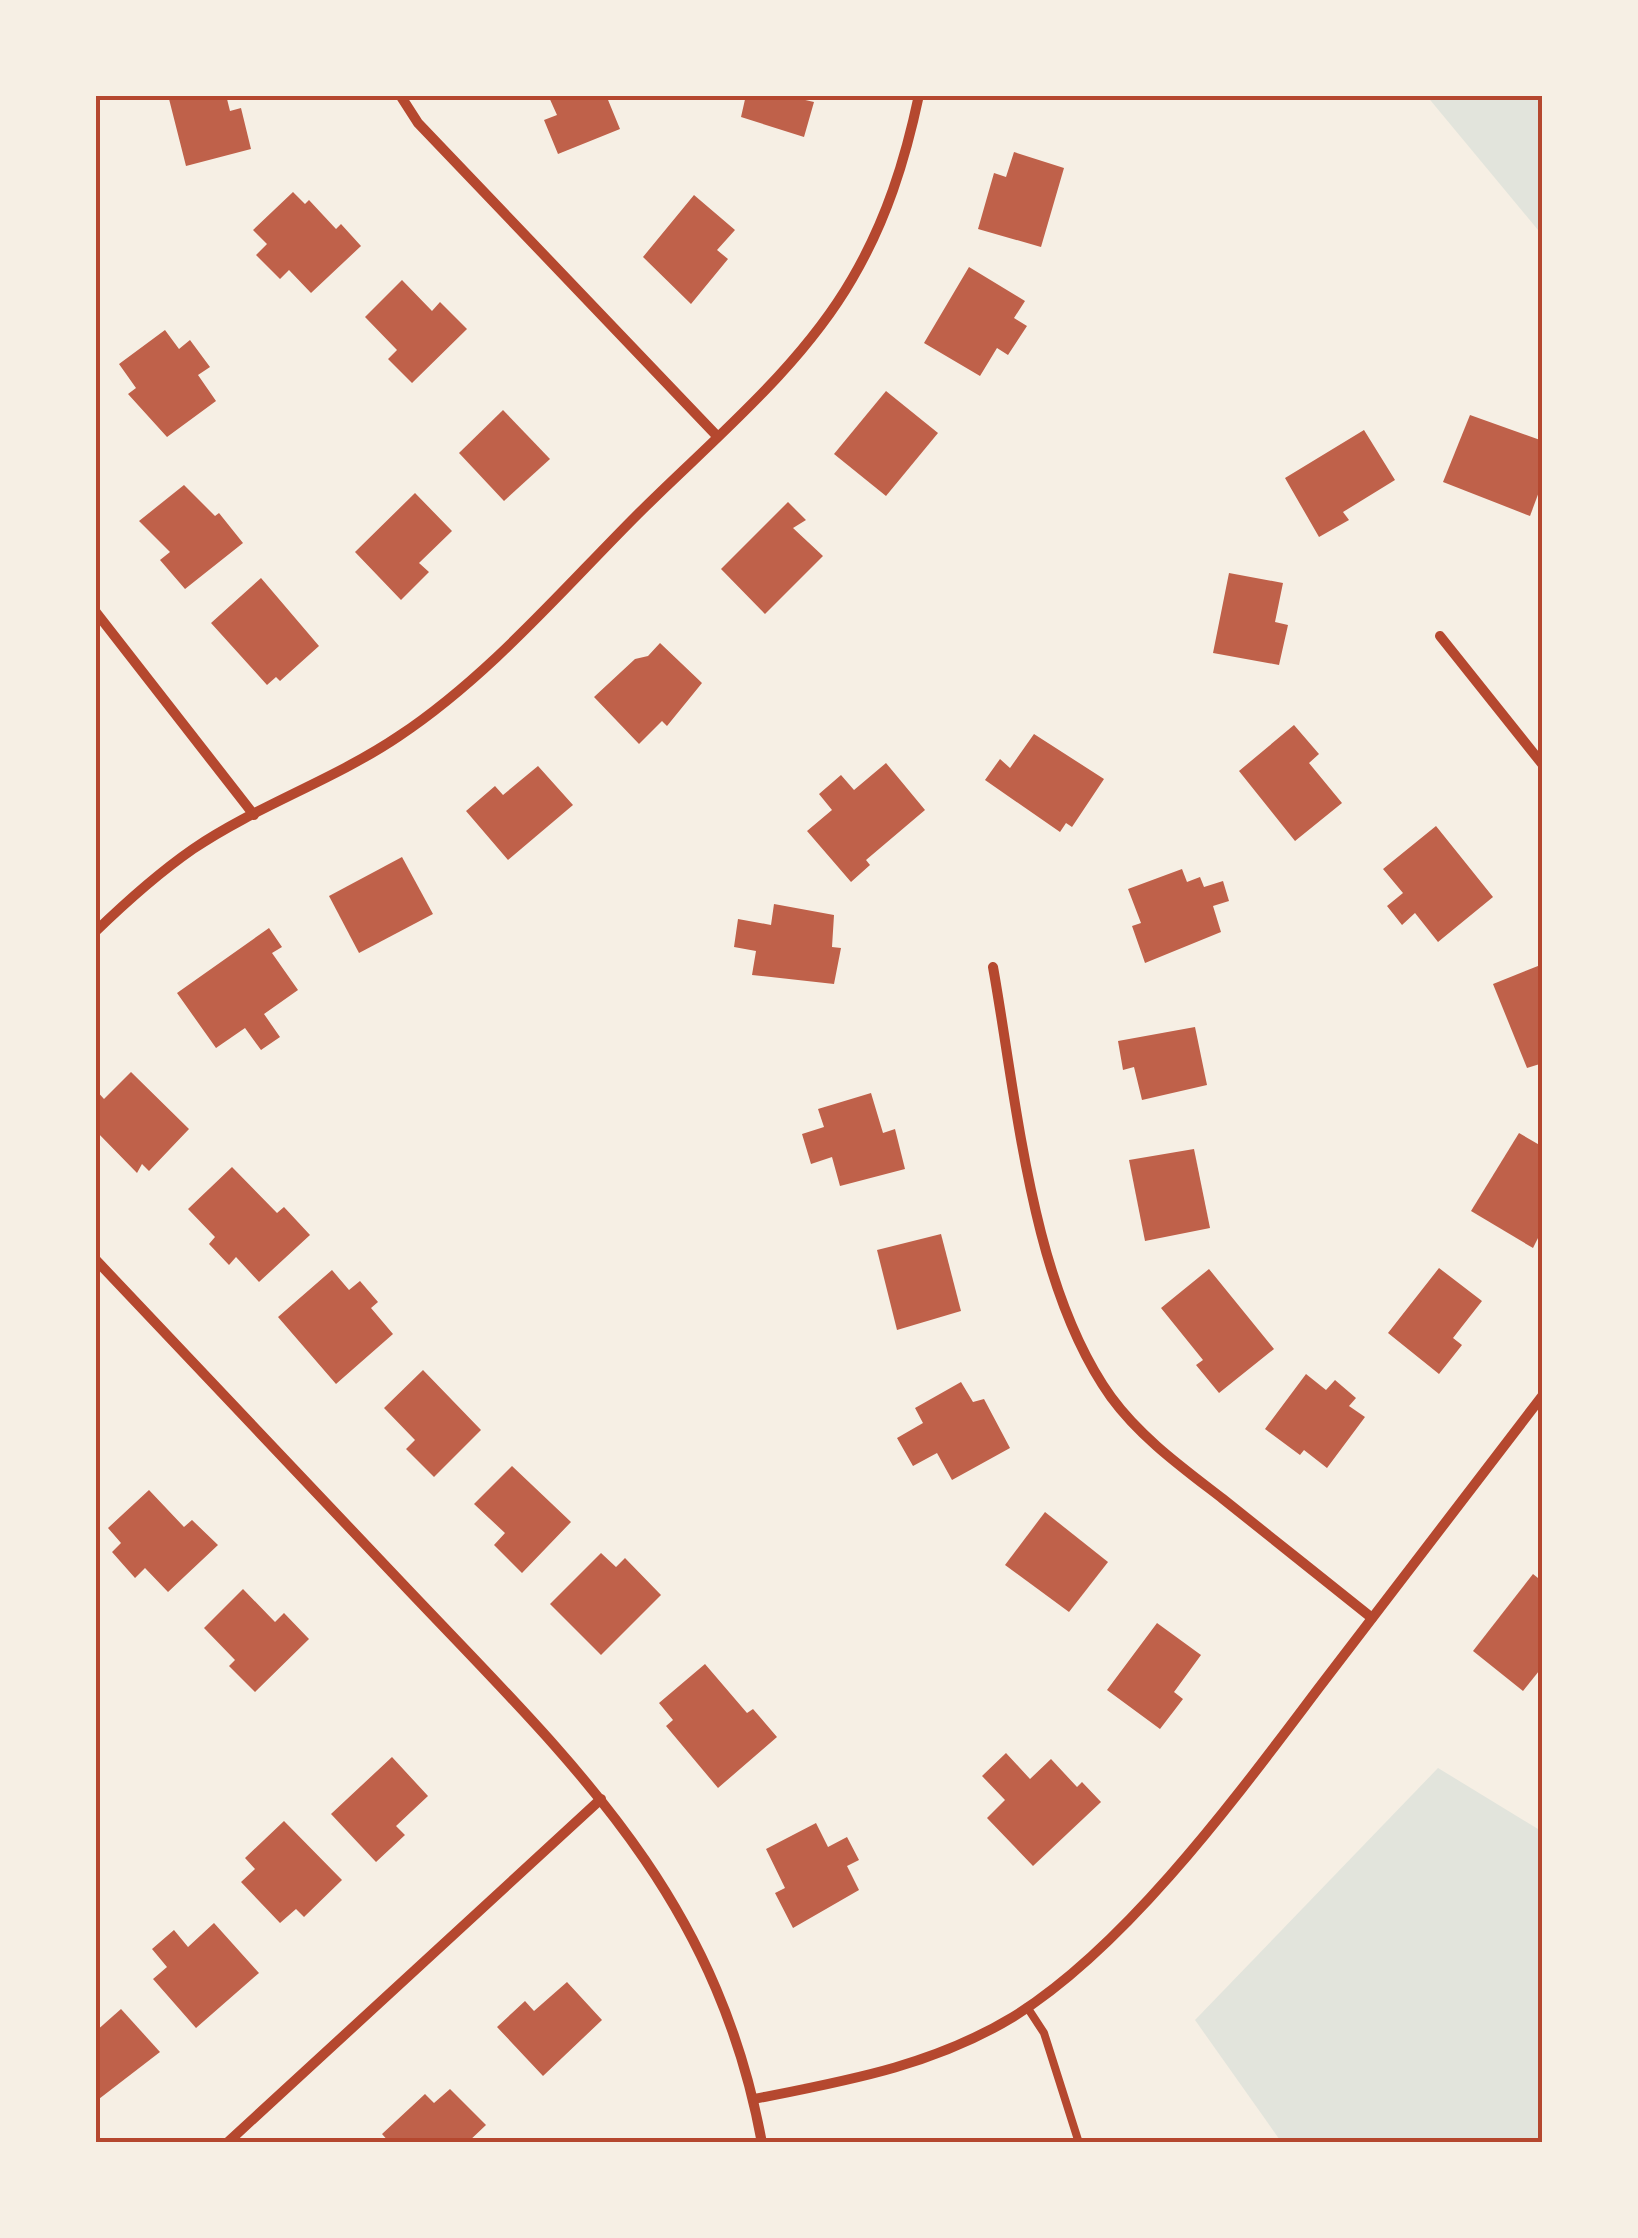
<svg xmlns="http://www.w3.org/2000/svg" width="1638" height="2238" font-family="'Golos Text',sans-serif">
<rect width="100%" height="100%" fill="#f6efe4"/>
<g fill="#e2e4dc">
<path d="M 1426,95 L 1543,95 L 1543,236 Z"/>
<path d="M 1438,1768 L 1543,1832 L 1543,2143 L 1282,2143 L 1195,2020 Z"/>
</g>
<g fill="#bf614a">
<path d="M 168,95 L 226,95 L 230,111 L 241,108 L 251,149 L 186,166 Z"/>
<path d="M 548,95 L 606,95 L 620,129 L 558,154 L 544,120 L 557,115 Z"/>
<path d="M 746,95 L 802,95 L 801,99 L 814,102 L 804,137 L 741,117 Z"/>
<path d="M 1014,152 L 1064,168 L 1041,247 L 978,229 L 994,173 L 1006,177 Z"/>
<path d="M 293,192 L 305,204 L 309,200 L 336,229 L 341,224 L 361,246 L 311,293 L 289,270 L 280,279 L 256,255 L 267,244 L 253,230 Z"/>
<path d="M 694,195 L 735,230 L 717,250 L 728,259 L 691,304 L 643,257 Z"/>
<path d="M 969,267 L 1025,301 L 1014,318 L 1027,326 L 1008,355 L 997,348 L 980,376 L 924,343 Z"/>
<path d="M 402,280 L 432,311 L 440,302 L 467,329 L 412,383 L 388,359 L 397,350 L 365,317 Z"/>
<path d="M 165,330 L 179,349 L 190,340 L 210,367 L 198,375 L 216,401 L 167,437 L 128,394 L 136,388 L 119,364 Z"/>
<path d="M 886,391 L 938,433 L 886,496 L 834,454 Z"/>
<path d="M 503,410 L 550,459 L 504,501 L 459,453 Z"/>
<path d="M 1470,415 L 1543,441 L 1543,481 L 1530,516 L 1443,482 Z"/>
<path d="M 1364,430 L 1395,480 L 1343,512 L 1349,520 L 1319,537 L 1285,478 Z"/>
<path d="M 184,485 L 215,516 L 219,513 L 243,543 L 185,589 L 160,560 L 170,552 L 139,521 Z"/>
<path d="M 415,493 L 452,531 L 419,563 L 429,572 L 401,600 L 355,552 Z"/>
<path d="M 788,502 L 806,520 L 793,528 L 823,556 L 765,614 L 721,569 Z"/>
<path d="M 1229,573 L 1283,583 L 1275,622 L 1288,625 L 1279,665 L 1213,653 Z"/>
<path d="M 261,578 L 319,646 L 280,681 L 276,677 L 267,685 L 211,623 Z"/>
<path d="M 660,643 L 702,683 L 667,726 L 662,721 L 639,744 L 594,697 L 635,659 L 648,656 Z"/>
<path d="M 1294,725 L 1319,754 L 1309,763 L 1342,803 L 1295,841 L 1239,771 Z"/>
<path d="M 1034,734 L 1104,779 L 1072,827 L 1066,823 L 1060,832 L 985,780 L 1000,759 L 1010,768 Z"/>
<path d="M 886,763 L 925,810 L 866,860 L 870,865 L 851,882 L 807,831 L 832,810 L 819,794 L 841,775 L 854,790 Z"/>
<path d="M 538,766 L 573,805 L 508,860 L 466,811 L 495,786 L 503,795 Z"/>
<path d="M 1436,826 L 1493,897 L 1438,942 L 1415,913 L 1402,925 L 1387,906 L 1403,893 L 1383,869 Z"/>
<path d="M 402,857 L 433,914 L 359,953 L 329,896 Z"/>
<path d="M 1182,869 L 1187,882 L 1200,877 L 1204,887 L 1223,881 L 1229,901 L 1213,906 L 1221,932 L 1145,963 L 1132,926 L 1141,923 L 1128,889 Z"/>
<path d="M 774,904 L 834,915 L 832,947 L 841,948 L 834,984 L 752,975 L 756,951 L 734,947 L 738,919 L 771,925 Z"/>
<path d="M 269,928 L 282,947 L 272,953 L 298,990 L 264,1014 L 280,1037 L 261,1050 L 245,1028 L 216,1048 L 177,993 Z"/>
<path d="M 1543,964 L 1543,1063 L 1527,1068 L 1493,984 Z"/>
<path d="M 1195,1027 L 1207,1085 L 1142,1100 L 1134,1067 L 1123,1070 L 1118,1041 Z"/>
<path d="M 131,1072 L 189,1129 L 149,1171 L 142,1164 L 137,1173 L 95,1130 L 95,1089 L 104,1099 Z"/>
<path d="M 871,1093 L 883,1133 L 895,1129 L 905,1169 L 840,1186 L 832,1157 L 811,1164 L 802,1134 L 824,1127 L 818,1109 Z"/>
<path d="M 1519,1133 L 1543,1147 L 1543,1228 L 1533,1248 L 1471,1211 Z"/>
<path d="M 1194,1149 L 1210,1228 L 1145,1241 L 1129,1160 Z"/>
<path d="M 232,1167 L 277,1213 L 284,1207 L 310,1235 L 259,1282 L 236,1257 L 229,1265 L 209,1244 L 215,1237 L 188,1209 Z"/>
<path d="M 941,1234 L 961,1311 L 897,1330 L 877,1250 Z"/>
<path d="M 1439,1268 L 1482,1301 L 1453,1338 L 1462,1345 L 1439,1374 L 1388,1333 Z"/>
<path d="M 1209,1269 L 1274,1349 L 1219,1393 L 1196,1365 L 1203,1360 L 1161,1308 Z"/>
<path d="M 332,1270 L 349,1290 L 360,1281 L 378,1302 L 371,1308 L 393,1334 L 336,1384 L 278,1317 Z"/>
<path d="M 423,1370 L 481,1430 L 434,1477 L 406,1449 L 415,1440 L 384,1408 Z"/>
<path d="M 1306,1374 L 1326,1390 L 1335,1380 L 1356,1398 L 1349,1406 L 1365,1417 L 1327,1468 L 1304,1450 L 1300,1455 L 1265,1429 Z"/>
<path d="M 961,1382 L 973,1402 L 984,1399 L 1010,1448 L 952,1480 L 937,1453 L 913,1466 L 897,1438 L 923,1423 L 915,1408 Z"/>
<path d="M 512,1466 L 571,1522 L 522,1573 L 494,1545 L 505,1533 L 474,1504 Z"/>
<path d="M 149,1490 L 184,1527 L 192,1520 L 218,1545 L 168,1592 L 145,1568 L 135,1578 L 112,1552 L 121,1543 L 108,1528 Z"/>
<path d="M 1045,1512 L 1108,1562 L 1069,1612 L 1005,1565 Z"/>
<path d="M 601,1553 L 616,1567 L 625,1558 L 661,1595 L 601,1655 L 550,1604 Z"/>
<path d="M 1533,1574 L 1543,1582 L 1543,1666 L 1523,1691 L 1473,1651 Z"/>
<path d="M 243,1589 L 275,1622 L 284,1613 L 309,1639 L 255,1692 L 229,1666 L 235,1660 L 204,1628 Z"/>
<path d="M 1157,1623 L 1201,1655 L 1174,1692 L 1183,1699 L 1160,1729 L 1107,1690 Z"/>
<path d="M 705,1664 L 747,1713 L 753,1709 L 777,1737 L 718,1788 L 666,1726 L 673,1720 L 659,1703 Z"/>
<path d="M 1006,1753 L 1030,1779 L 1051,1759 L 1077,1787 L 1082,1782 L 1101,1802 L 1033,1866 L 987,1818 L 1005,1800 L 982,1776 Z"/>
<path d="M 392,1757 L 428,1796 L 396,1826 L 405,1835 L 376,1862 L 331,1814 Z"/>
<path d="M 284,1821 L 342,1880 L 304,1917 L 296,1909 L 280,1923 L 241,1882 L 255,1869 L 245,1858 Z"/>
<path d="M 816,1823 L 828,1847 L 847,1837 L 859,1860 L 847,1866 L 859,1890 L 793,1928 L 775,1893 L 785,1888 L 766,1849 Z"/>
<path d="M 214,1923 L 259,1973 L 196,2028 L 153,1979 L 167,1967 L 152,1949 L 174,1930 L 188,1947 Z"/>
<path d="M 567,1982 L 602,2020 L 543,2076 L 497,2027 L 525,2001 L 534,2011 Z"/>
<path d="M 121,2009 L 160,2052 L 95,2102 L 95,2032 Z"/>
<path d="M 450,2089 L 486,2125 L 467,2143 L 390,2143 L 382,2134 L 425,2094 L 434,2103 Z"/>
</g>
<g fill="none" stroke-linecap="round" stroke-linejoin="round">
<path stroke="#b5482f" stroke-width="8" d="M 1027,2007 L 1044,2033 L 1079,2143"/>
<g stroke="#b5482f" stroke-width="10">
<path d="M 400,95 L 418,123 L 717,436"/>
<path d="M 95,611 L 254,815"/>
<path d="M 1440,636 L 1543,765"/>
<path d="M 95,932 C 126,902 157,874 193,849 C 258,805 334,780 399,736 C 489,676 562,590 638,514 C 711,441 800,369 852,279 C 886,221 905,161 919,95"/>
<path d="M 993,967 C 1017,1101 1031,1285 1111,1397 C 1141,1438 1183,1468 1223,1499 C 1273,1539 1322,1578 1372,1618"/>
<path d="M 95,1259 C 196,1366 297,1473 398,1579 C 567,1758 715,1889 762,2143"/>
<path d="M 754,2099 C 845,2081 932,2066 1013,2017 C 1128,1946 1240,1792 1321,1685 C 1395,1588 1469,1492 1543,1395"/>
<path d="M 227,2143 L 601,1799"/>
</g>
</g>
<rect width="1638" height="2238" fill="none" stroke="#f6efe4" stroke-width="195"/>
<rect x="98" y="98" width="1442" height="2042" fill="none" stroke="#b5482f" stroke-width="4"/>
</svg>
